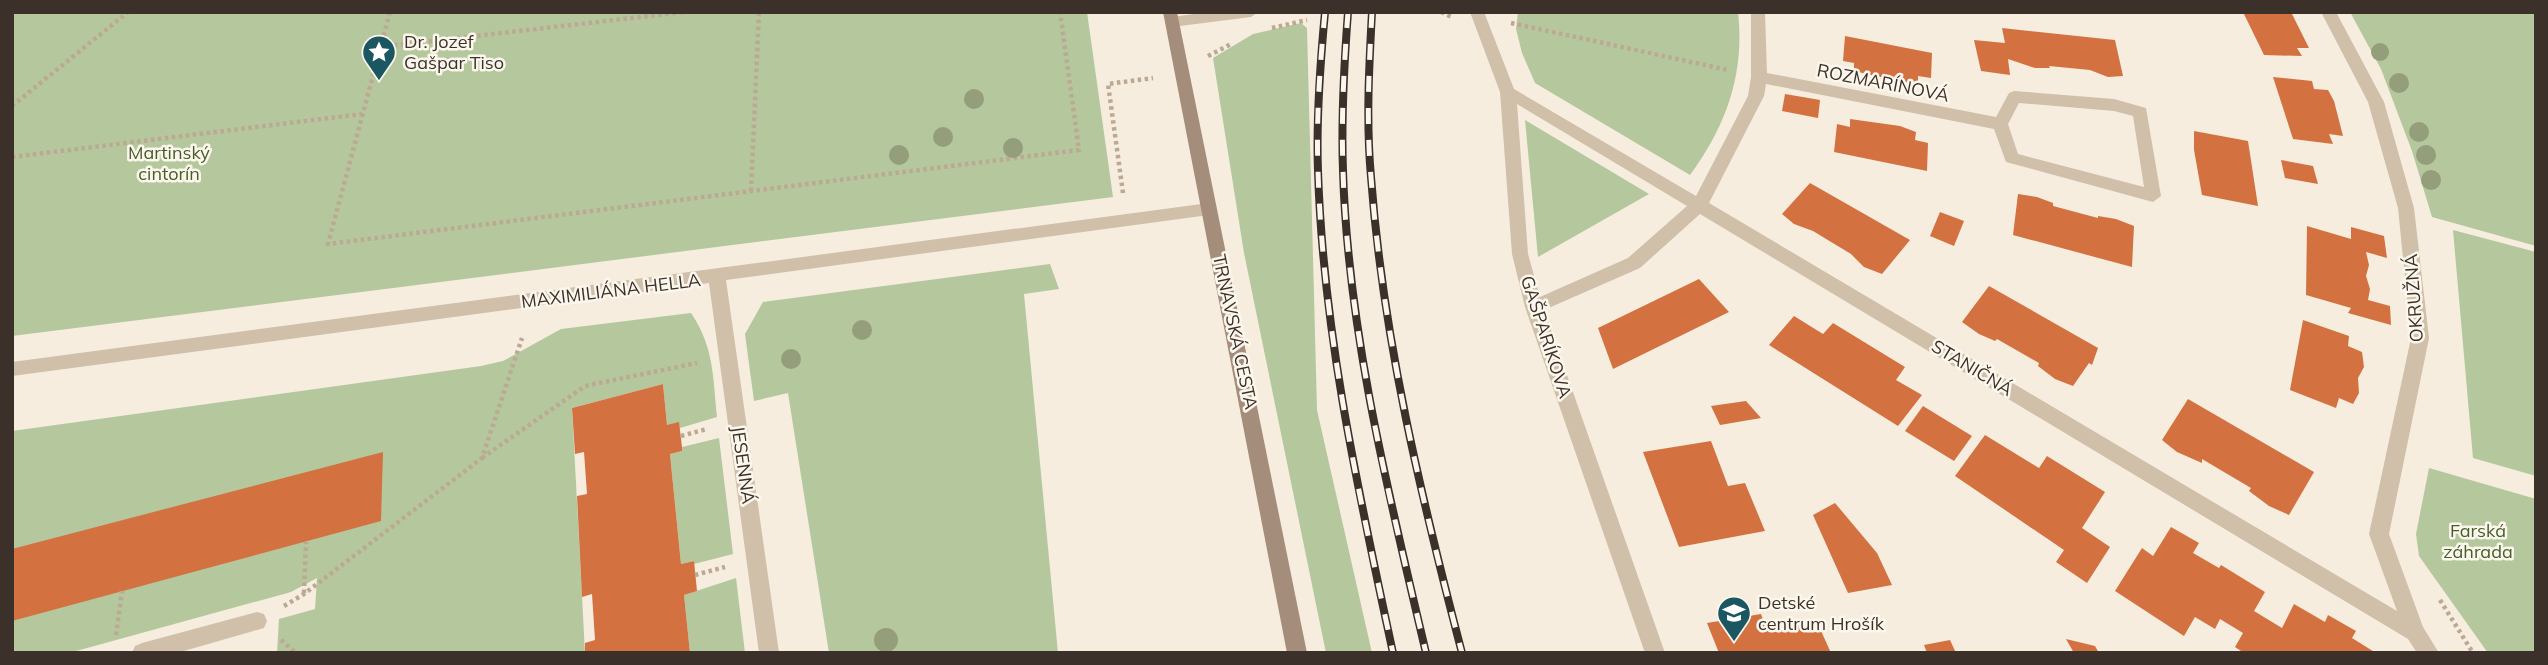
<svg xmlns="http://www.w3.org/2000/svg" width="2548" height="665" font-family="Mulish,sans-serif">
<rect width="100%" height="100%" fill="#f6eddf"/>
<g fill="#b5c79d">
<path d="M 12,12 L 1087,12 L 1113,197 L 12,336 Z"/>
<path d="M 1518,12 L 1738,12 C 1745,74 1726,126 1690,175 L 1535,83 L 1522,53 L 1516,29 Z"/>
<path d="M 2350,12 L 2536,12 L 2536,246 L 2432,217 L 2412,151 L 2381,69 Z"/>
<path d="M 1301,23 L 1307,28 L 1317,410 L 1372,653 L 1326,653 L 1244,253 L 1213,58 L 1253,34 Z"/>
<path d="M 1525,120 L 1649,194 L 1538,257 Z"/>
<path d="M 2453,230 L 2536,252 L 2536,476 L 2473,458 Z"/>
<path d="M 1050,264 L 1059,289 L 1024,294 L 1058,653 L 829,653 L 788,393 L 754,401 L 745,334 L 763,302 Z"/>
<path d="M 691,313 C 714,347 713,377 717,417 L 680,428 L 667,425 L 663,384 L 572,408 L 585,653 L 277,653 L 279,619 L 315,609 L 317,578 L 291,592 L 69,653 L 12,653 L 12,431 L 481,366 L 503,361 L 561,329 Z"/>
<path d="M 719,438 L 733,554 L 694,564 L 694,561 L 681,564 L 670,454 L 682,451 L 682,447 Z"/>
<path d="M 2429,468 L 2536,499 L 2536,653 L 2488,653 L 2419,556 L 2416,534 Z"/>
<path d="M 736,578 L 745,653 L 690,653 L 684,595 Z"/>
</g>
<g fill="#d37240">
<path d="M 2243,12 L 2291,12 L 2309,48 L 2297,48 L 2302,56 L 2264,55 Z"/>
<path d="M 2002,28 L 2115,40 L 2123,76 L 2108,77 L 2090,70 L 2049,66 L 2050,68 L 2035,68 L 2008,59 L 2010,75 L 1981,71 L 1974,40 L 2005,43 Z"/>
<path d="M 1845,36 L 1932,53 L 1931,78 L 1918,76 L 1918,83 L 1902,82 L 1854,71 L 1854,63 L 1843,61 Z"/>
<path d="M 2273,77 L 2312,81 L 2314,89 L 2328,90 L 2334,101 L 2343,136 L 2329,134 L 2333,144 L 2293,139 Z"/>
<path d="M 1785,94 L 1820,100 L 1818,118 L 1782,111 Z"/>
<path d="M 1850,119 L 1900,126 L 1916,132 L 1915,140 L 1928,143 L 1927,171 L 1834,152 L 1837,124 L 1850,127 Z"/>
<path d="M 2194,131 L 2248,141 L 2258,206 L 2202,195 L 2194,150 Z"/>
<path d="M 2281,160 L 2313,166 L 2318,184 L 2285,178 Z"/>
<path d="M 1810,183 L 1910,240 L 1882,274 L 1864,267 L 1851,254 L 1813,231 L 1794,224 L 1782,214 Z"/>
<path d="M 2018,194 L 2037,197 L 2053,203 L 2053,206 L 2098,218 L 2098,216 L 2116,219 L 2134,226 L 2132,267 L 2013,235 Z"/>
<path d="M 1940,212 L 1964,221 L 1954,246 L 1930,236 Z"/>
<path d="M 2307,226 L 2351,239 L 2351,227 L 2384,236 L 2387,258 L 2366,252 L 2369,265 L 2366,276 L 2370,289 L 2368,300 L 2390,306 L 2391,325 L 2348,313 L 2351,308 L 2306,295 Z"/>
<path d="M 1699,279 L 1729,312 L 1613,369 L 1598,328 Z"/>
<path d="M 1989,286 L 2098,348 L 2092,365 L 2089,363 L 2073,386 L 2055,379 L 2038,366 L 2039,363 L 1997,339 L 1995,341 L 1979,334 L 1962,322 Z"/>
<path d="M 1794,316 L 1823,334 L 1833,323 L 1905,367 L 1896,380 L 1922,395 L 1898,426 L 1769,345 Z"/>
<path d="M 2303,320 L 2349,336 L 2348,346 L 2362,352 L 2364,367 L 2358,378 L 2359,393 L 2353,404 L 2339,398 L 2336,408 L 2290,390 Z"/>
<path d="M 663,384 L 667,425 L 679,422 L 682,447 L 682,451 L 670,454 L 681,564 L 694,561 L 697,591 L 684,595 L 690,653 L 585,653 L 585,643 L 595,640 L 592,594 L 582,597 L 577,496 L 587,494 L 584,452 L 575,454 L 572,408 Z"/>
<path d="M 2188,399 L 2314,472 L 2289,515 L 2269,506 L 2249,491 L 2251,488 L 2202,459 L 2202,463 L 2177,452 L 2162,440 Z"/>
<path d="M 1746,401 L 1761,418 L 1720,425 L 1711,406 Z"/>
<path d="M 1923,406 L 1972,436 L 1954,461 L 1905,431 Z"/>
<path d="M 1985,435 L 2039,468 L 2047,456 L 2105,492 L 2082,528 L 2110,547 L 2087,583 L 2056,562 L 2064,550 L 1955,476 Z"/>
<path d="M 1711,441 L 1728,486 L 1745,483 L 1765,531 L 1679,547 L 1643,452 Z"/>
<path d="M 383,452 L 381,521 L 12,621 L 12,549 Z"/>
<path d="M 1835,503 L 1877,553 L 1892,585 L 1848,593 L 1813,515 Z"/>
<path d="M 2171,527 L 2199,543 L 2193,553 L 2219,568 L 2221,565 L 2265,592 L 2254,611 L 2282,628 L 2294,604 L 2325,622 L 2328,615 L 2356,631 L 2352,638 L 2376,653 L 2244,653 L 2235,647 L 2243,633 L 2220,619 L 2215,629 L 2195,617 L 2184,636 L 2115,591 L 2142,548 L 2153,556 Z"/>
<path d="M 1761,614 L 1767,631 L 1817,622 L 1831,653 L 1719,653 L 1707,623 Z"/>
<path d="M 2066,639 L 2095,646 L 2099,653 L 2074,653 Z"/>
<path d="M 1950,640 L 1956,653 L 1927,653 L 1924,645 Z"/>
</g>
<g fill="none" stroke-linecap="round" stroke-linejoin="round">
<g stroke="#bca993" stroke-width="4.5" stroke-dasharray="3.5 3.5" stroke-linecap="butt">
<path d="M 390,12 L 328,244 L 1079,150 L 1060,12"/>
<path d="M 1441,12 L 1452,17"/>
<path d="M 1511,23 L 1728,70"/>
<path d="M 1272,28 L 1307,20"/>
<path d="M 380,47 L 684,12"/>
<path d="M 1208,56 L 1231,44"/>
<path d="M 12,106 L 128,12"/>
<path d="M 12,157 L 362,114"/>
<path d="M 751,191 L 759,12"/>
<path d="M 1123,193 L 1108,84 L 1153,78"/>
<path d="M 681,436 L 707,429"/>
<path d="M 482,458 L 585,386 L 697,363"/>
<path d="M 695,575 L 725,567"/>
<path d="M 304,593 L 306,542"/>
<path d="M 2440,600 L 2473,653"/>
<path d="M 284,606 L 304,594 L 482,458 L 522,338"/>
<path d="M 116,635 L 122,591"/>
<path d="M 281,640 L 296,653"/>
</g>
<g fill="#d0bfa9" fill-rule="evenodd">
<path d="M 1209,12 L 1258,12 L 1251,17 L 1172,27 L 1165,22 L 1172,17 Z"/>
<path d="M 1470,12 L 1484,12 L 1514,89 L 1696,196 L 1748,96 L 1751,77 L 1751,12 L 1765,12 L 1767,73 L 1996,117 L 2009,93 L 2014,91 L 2114,99 L 2146,108 L 2161,196 L 2153,202 L 2006,162 L 1994,129 L 1766,84 L 1764,96 L 1709,203 L 2397,611 L 2369,534 L 2411,338 L 2398,208 L 2368,102 L 2321,12 L 2336,12 L 2384,102 L 2414,208 L 2429,338 L 2389,534 L 2423,627 L 2439,653 L 2417,653 L 2408,639 L 1700,214 L 1640,268 L 1544,310 L 1665,653 L 1645,653 L 1525,307 L 1512,254 L 1500,92 ZM 2019,103 L 2114,111 L 2133,116 L 2144,187 L 2018,154 L 2008,124 ZM 1517,104 L 1687,206 L 1628,258 L 1540,297 L 1528,254 Z"/>
<path d="M 1209,203 L 1217,209 L 1209,215 L 726,280 L 779,653 L 759,653 L 709,283 L 12,376 L 12,362 Z"/>
<path d="M 257,612 L 264,614 L 267,621 L 264,628 L 257,630 L 177,653 L 132,653 L 135,646 L 142,643 Z"/>
</g>
<path fill="#a48d7a" fill-rule="evenodd" d="M 1163,12 L 1177,12 L 1307,653 L 1287,653 Z"/>
<g stroke="#3c312a" stroke-width="8">
<g id="rail">
<path d="M 1325,12 C 1320,65 1316,118 1318,171 C 1323,334 1359,494 1393,653"/>
<path d="M 1348,12 C 1344,65 1341,118 1343,171 C 1348,334 1389,495 1426,653"/>
<path d="M 1372,12 C 1369,67 1366,122 1371,177 C 1383,339 1421,496 1462,653"/>
</g>
</g>
<use href="#rail" stroke="#fcf7ed" stroke-width="5" stroke-dasharray="16" stroke-linecap="butt"/>
</g>
<g fill="#959e7b">
<circle cx="2380" cy="52" r="9"/>
<circle cx="2399" cy="83" r="10"/>
<circle cx="974" cy="99" r="10"/>
<circle cx="2419" cy="132" r="10"/>
<circle cx="943" cy="137" r="10"/>
<circle cx="1013" cy="148" r="10"/>
<circle cx="899" cy="155" r="10"/>
<circle cx="2426" cy="155" r="10"/>
<circle cx="2431" cy="180" r="10"/>
<circle cx="862" cy="330" r="10"/>
<circle cx="791" cy="359" r="10"/>
<circle cx="886" cy="640" r="12"/>
</g>
<defs>
<g id="sight-pin" transform="scale(1.75)"><path d="M0 17L-7.5 6A9.5 9.5 0 1 1 7.5 6Z" fill="#1a5763" stroke="#fcf7ed"/><path d="M0-6L1.8-2.2L6-1.7L2.9 1.2L3.7 5.4L0 3.3L-3.7 5.4L-2.9 1.2L-6-1.7L-1.8-2.2Z" fill="#fff"/></g>
<g id="school-pin" transform="scale(1.75)"><path d="M0 17L-7.5 6A9.5 9.5 0 1 1 7.5 6Z" fill="#1a5763" stroke="#fcf7ed"/><path d="M0-5L7-2L0 1L-7-2ZM-4 1L0 2.5L4 1V4Q0 6-4 4Z" fill="#fff"/></g>
</defs>
<g fill-rule="evenodd">
<use href="#sight-pin" x="379" y="52"/>
<use href="#school-pin" x="1734" y="613"/>
</g>
<g text-anchor="middle" stroke-width="5" stroke-linejoin="round" paint-order="stroke">
<g font-size="18" fill="#3c312a" stroke="#fcf7ed" text-anchor="start">
<text x="404" y="48">Dr. Jozef<tspan x="404" dy="21">Gašpar Tiso</tspan></text>
<text x="1758" y="609">Detské<tspan x="1758" dy="21">centrum Hrošík</tspan></text>
</g>
<g font-size="18" fill="#3c312a" stroke="#fcf7ed">
<text transform="translate(1883 83) rotate(11)" y="6">ROZMARÍNOVÁ</text>
<text transform="translate(611 291) rotate(-7)" y="6">MAXIMILIÁNA HELLA</text>
<text transform="translate(2414 298) rotate(-94)" y="6">OKRUŽNÁ</text>
<text transform="translate(1235 332) rotate(78)" y="6">TRNAVSKÁ CESTA</text>
<text transform="translate(1546 337) rotate(72)" y="6">GAŠPARÍKOVA</text>
<text transform="translate(1972 368) rotate(31)" y="6">STANIČNÁ</text>
<text transform="translate(743 465) rotate(82)" y="6">JESENNÁ</text>
</g>
<g font-size="18" fill="#465e2a" stroke="#fcf7ed">
<text x="169" y="159">Martinský<tspan x="169" dy="21">cintorín</tspan></text>
<text x="2478" y="537">Farská<tspan x="2478" dy="21">záhrada</tspan></text>
</g>
</g>
<rect width="2548" height="665" fill="none" stroke="#3c312a" stroke-width="28"/>
</svg>
